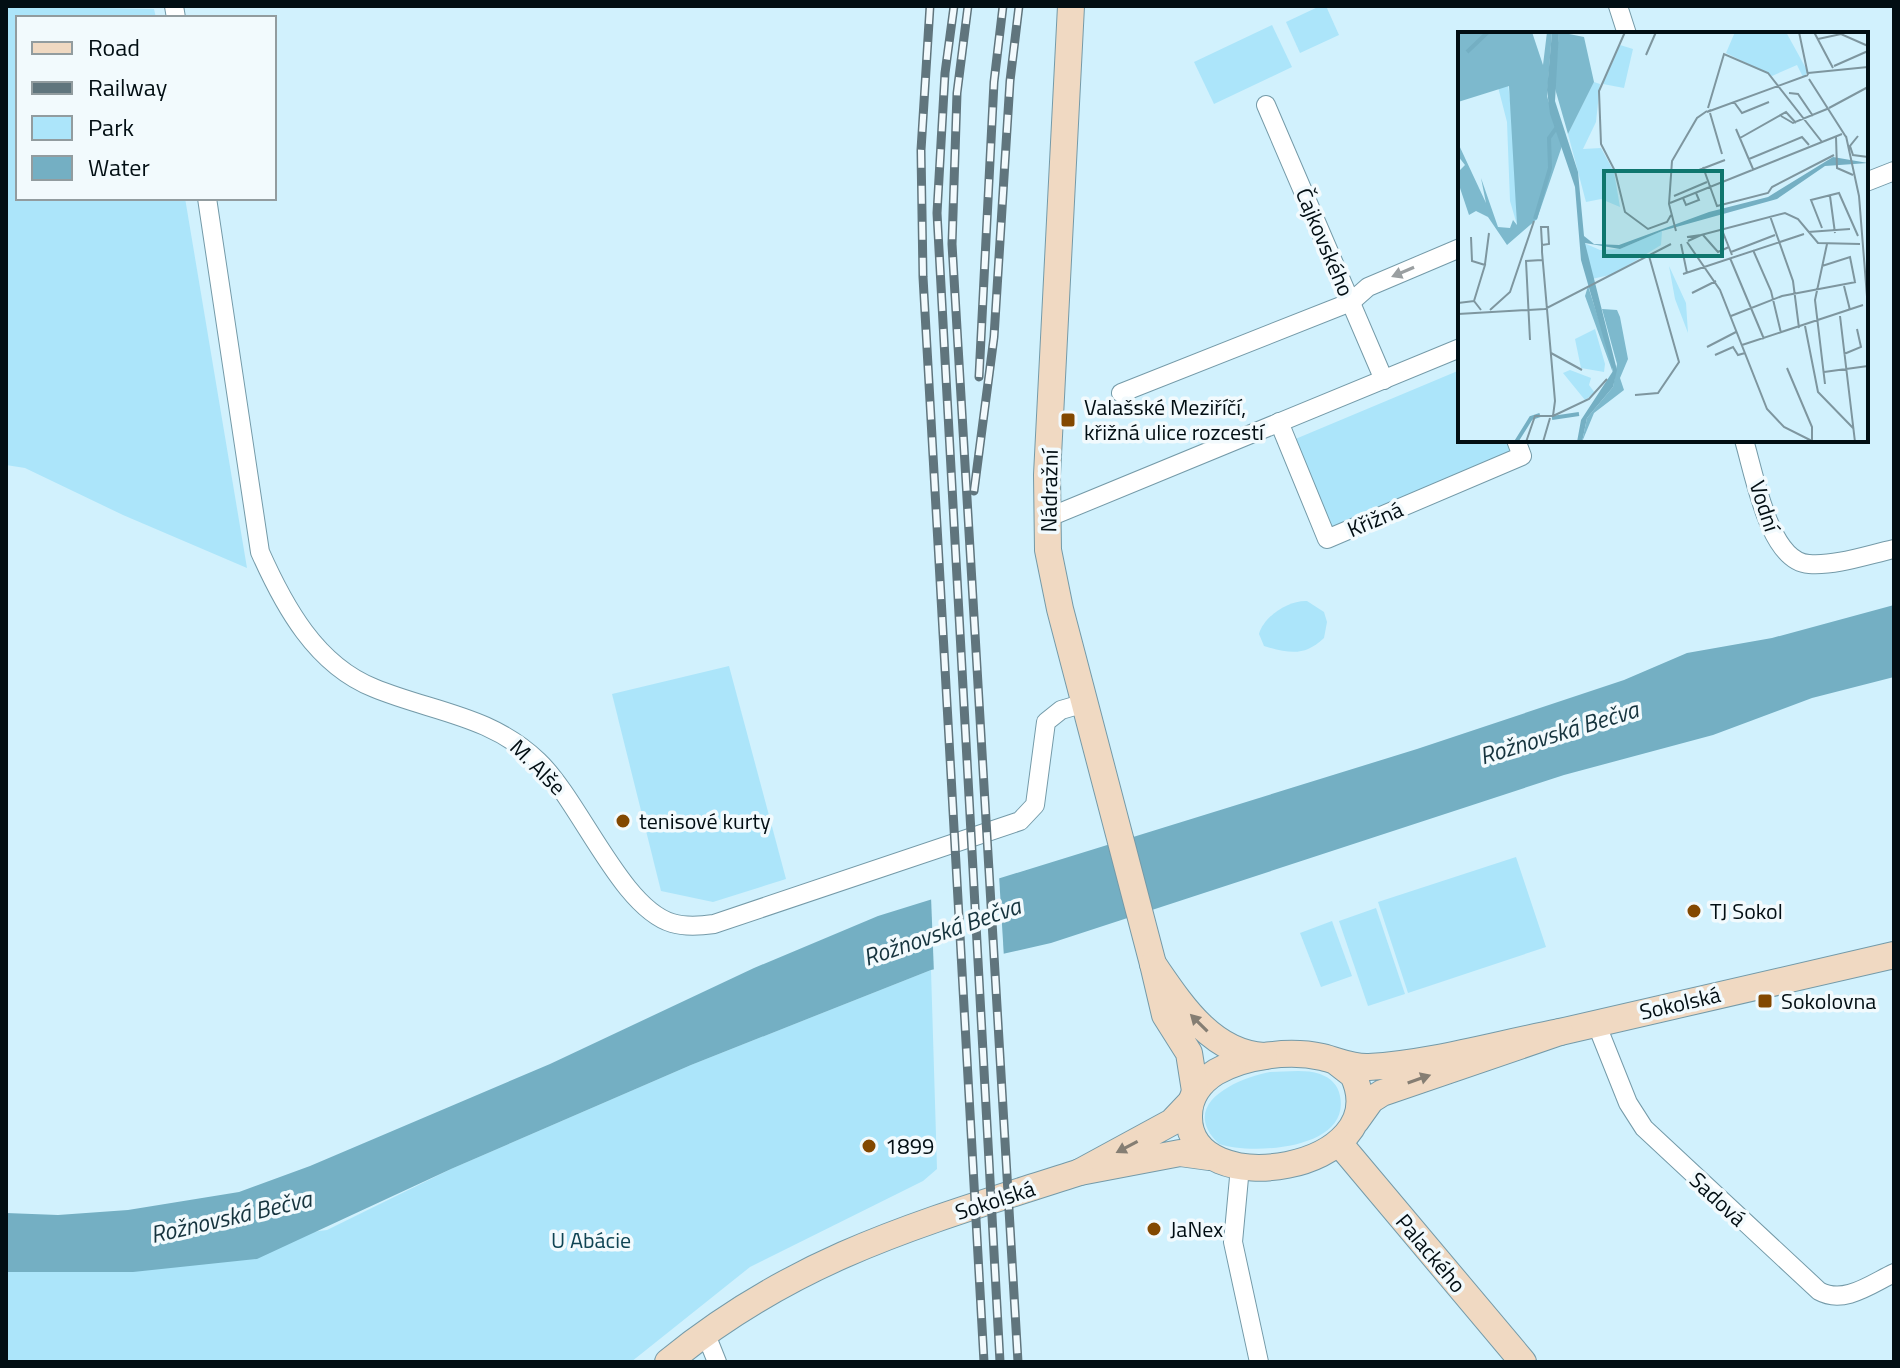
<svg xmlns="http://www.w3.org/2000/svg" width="1900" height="1368" font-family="'Titillium Web',sans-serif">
<rect width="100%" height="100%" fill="#d1f1fd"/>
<g fill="#ace5fa">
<path d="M 6,6 L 154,9 L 156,18 L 18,18 L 18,198 L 185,198 L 247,568 L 123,515 L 25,468 L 6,465 Z"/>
<path d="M 1320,6 L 1326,6 L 1339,35 L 1300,53 L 1286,22 Z"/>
<path d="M 1272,25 L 1292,67 L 1214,104 L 1194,62 Z"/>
<path d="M 1460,370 L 1460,440 L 1510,440 L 1515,453 L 1331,531 L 1293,440 Z"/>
<path d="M 1307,601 L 1324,612 L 1327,622 L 1324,638 C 1304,657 1289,653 1264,646 L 1259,634 C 1264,616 1289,600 1307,601 Z"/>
<path d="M 729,666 L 786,879 L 713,902 L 661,891 L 612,694 Z"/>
<path d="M 1516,857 L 1546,947 L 1408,993 L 1378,902 Z"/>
<path d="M 1376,908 L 1405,994 L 1368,1006 L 1339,921 Z"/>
<path d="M 1332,921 L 1352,976 L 1321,987 L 1300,933 Z"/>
<path d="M 931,970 L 937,1169 L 923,1181 L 750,1267 L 631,1362 L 6,1362 L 6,1272 L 327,1230 L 451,1169 L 691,1065 Z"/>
<path d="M 1270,1072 C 1286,1072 1305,1069 1320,1074 C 1331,1078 1338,1085 1340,1096 C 1351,1150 1251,1155 1219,1144 C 1177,1104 1238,1078 1270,1072 Z"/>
</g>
<path fill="#74afc3" d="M 1894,605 L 1894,677 L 1812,698 L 1713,735 L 1564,775 L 1051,943 L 931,970 L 691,1065 L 451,1169 L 257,1259 L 133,1272 L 6,1272 L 6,1213 L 58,1215 L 128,1210 L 239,1192 L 310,1166 L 550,1064 L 754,968 L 878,916 L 1417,749 L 1624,680 L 1687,653 L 1772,638 Z"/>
<path fill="#d1f1fd" d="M 999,875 L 1004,958 L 934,974 L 931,896 Z"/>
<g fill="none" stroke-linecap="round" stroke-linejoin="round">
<g stroke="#749aa8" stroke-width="20">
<g id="street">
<path d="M 174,6 L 176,18"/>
<path d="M 1618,6 L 1627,34"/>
<path d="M 1266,105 L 1384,380"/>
<path d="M 1866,182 L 1894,171"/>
<path d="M 207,198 L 260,552 C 284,606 316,665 374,688 C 432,712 490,715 538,761 C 580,801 621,908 672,923 C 685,927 700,926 714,924 L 1020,821 L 1035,805 L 1046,722 L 1061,710 L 1085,703"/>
<path d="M 1121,393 L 1351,302 L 1368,287 L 1460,248"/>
<path d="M 1279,422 L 1327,539 L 1522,456 L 1516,440"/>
<path d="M 1744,440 C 1754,473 1769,562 1809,564 C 1836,566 1867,555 1894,549"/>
<path d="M 1047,518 L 1460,348"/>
<path d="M 1596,1023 L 1628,1103 L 1644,1128 L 1819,1291 C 1844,1305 1871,1284 1894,1273"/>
<path d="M 1240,1167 L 1233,1242 L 1259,1362"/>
<path d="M 705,1332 L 717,1362"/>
</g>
</g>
<g stroke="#749aa8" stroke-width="28">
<g id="secondary">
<path d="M 1071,6 L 1047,475 L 1048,550 L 1060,609 L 1153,964"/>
<path d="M 1560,1032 L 1894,955"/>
<path d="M 1335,1061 L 1353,1075 C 1399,1171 1187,1205 1189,1116 C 1189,1097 1200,1082 1216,1072 C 1245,1055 1290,1050 1322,1057 C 1339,1061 1352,1068 1369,1067 C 1433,1063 1497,1044 1560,1032 L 1382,1093 L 1371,1100 L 1356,1121"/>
<path d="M 1195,1091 L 1189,1053 L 1165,1015 L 1153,964 C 1180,1003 1211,1053 1264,1056"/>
<path d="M 1190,1103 L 1172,1122 L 1080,1172 L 1180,1153 L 1209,1157"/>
<path d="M 1339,1143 L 1523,1362"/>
<path d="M 668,1362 C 799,1255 923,1223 1080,1172"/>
</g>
</g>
<use href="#street" stroke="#fff" stroke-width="18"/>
<use href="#secondary" stroke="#f0d9c2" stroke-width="26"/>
<g stroke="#60757d" stroke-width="9">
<g id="rail">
<path d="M 930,6 L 921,150 L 923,277 L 984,1362"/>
<path d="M 954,6 L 945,73 L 937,213 L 1000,1362"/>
<path d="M 968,6 L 957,93 L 952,244 L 1018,1362"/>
<path d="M 979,377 L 994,82 L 1003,6"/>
<path d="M 974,491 L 994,337 L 1010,81 L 1019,6"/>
</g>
</g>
<use href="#rail" stroke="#f2fafd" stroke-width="6" stroke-dasharray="18" stroke-linecap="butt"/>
</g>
<defs><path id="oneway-solid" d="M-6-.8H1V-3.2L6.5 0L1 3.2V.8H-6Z" transform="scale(2)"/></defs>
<use fill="#9a9fa1" href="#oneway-solid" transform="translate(1403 272) rotate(157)"/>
<g fill="#857e73">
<use href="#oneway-solid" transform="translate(1199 1023) rotate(-135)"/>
<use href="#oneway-solid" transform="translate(1419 1079) rotate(-19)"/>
<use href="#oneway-solid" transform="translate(1127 1147) rotate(152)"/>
</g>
<g fill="#834800" stroke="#f2fafd" stroke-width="3">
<rect x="1060" y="412" width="16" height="16" rx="4"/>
<circle cx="623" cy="821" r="8"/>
<circle cx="1694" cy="911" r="8"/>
<rect x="1757" y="993" width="16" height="16" rx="4"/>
<circle cx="869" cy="1146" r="8"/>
<circle cx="1154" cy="1229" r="8"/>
</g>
<g text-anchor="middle" stroke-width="7" stroke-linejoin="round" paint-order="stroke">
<g font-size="22" fill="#020e13" stroke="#f2fafd">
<text transform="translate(1325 242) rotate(67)" y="8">Čajkovského</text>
<text transform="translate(1049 491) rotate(-89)" y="8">Nádražní</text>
<text transform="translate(1765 506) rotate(72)" y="8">Vodní</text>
<text transform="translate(1375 519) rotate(-23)" y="8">Křižná</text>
<text transform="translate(538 767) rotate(45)" y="8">M. Alše</text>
<text transform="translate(1680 1003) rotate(-13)" y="8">Sokolská</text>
<text transform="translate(1718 1199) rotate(43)" y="8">Sadová</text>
<text transform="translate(995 1200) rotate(-18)" y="8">Sokolská</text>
<text transform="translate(1431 1253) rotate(50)" y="8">Palackého</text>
</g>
<g font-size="22" fill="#020e13" stroke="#f2fafd" text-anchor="start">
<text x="1084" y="415">Valašské Meziříčí,<tspan x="1084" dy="25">křižná ulice rozcestí</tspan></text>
<text x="639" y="829">tenisové kurty</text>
<text x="1710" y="919">TJ Sokol</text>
<text x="1781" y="1009">Sokolovna</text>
<text x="885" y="1154">1899</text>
<text x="1170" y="1237">JaNex</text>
</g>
<g font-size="22" fill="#0f4453" stroke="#f2fafd">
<text x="591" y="1248">U Abácie</text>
</g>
<g font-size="24" font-style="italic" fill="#16343e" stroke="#f2fafd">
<text transform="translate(1559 733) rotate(-17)" y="8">Rožnovská Bečva</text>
<text transform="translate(942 932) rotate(-19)" y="8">Rožnovská Bečva</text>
<text transform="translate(231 1217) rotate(-13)" y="8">Rožnovská Bečva</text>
</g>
</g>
<g transform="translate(1458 32)">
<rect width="410" height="410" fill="#d1f1fd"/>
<path d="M 277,0 L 328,0 L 350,40 L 345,45 L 339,33 L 314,44 L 268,21 ZM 162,13 L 175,17 L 166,56 L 145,52 ZM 136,50 L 142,52 L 138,90 L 125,117 L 143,116 L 156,140 L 162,175 L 143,167 L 128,170 L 110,102 ZM 50,52 L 56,101 L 59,193 L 52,169 L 49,90 L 40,55 ZM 204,199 L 203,213 L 156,242 L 134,247 L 126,211 L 142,218 L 162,217 ZM 211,234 L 228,271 L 230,301 L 217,267 ZM 137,297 L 147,332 L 146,340 L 123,336 L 117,307 ZM 112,338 L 133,346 L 131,353 L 137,361 L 127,368 L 105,341 Z" fill="#ace5fa"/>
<path d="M 0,0 L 74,0 L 85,33 L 89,0 L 94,0 L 89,64 L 104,114 L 79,187 L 49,213 L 30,185 L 18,179 L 11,183 L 2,156 L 2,138 L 7,133 L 0,124 L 0,111 L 28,171 L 23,146 L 40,195 L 52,196 L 55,188 L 59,193 L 51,54 L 0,70 ZM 101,0 L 126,5 L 136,50 L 110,102 L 96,53 ZM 130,254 L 153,326 L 155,341 L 127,264 ZM 144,277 L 159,278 L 162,285 L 170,327 L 162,346 L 166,358 L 136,381 L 124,410 L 129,386 L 155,355 L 159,332 Z" fill="#7db9cd"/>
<path d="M 94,0 L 101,0 L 97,69 L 120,140 L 126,204 L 136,212 L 161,213 L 251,180 L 310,165 L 375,125 L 410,131 L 367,134 L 319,167 L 204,199 L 162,217 L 127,211 L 159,338 L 155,355 L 129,386 L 124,410 L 119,410 L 123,388 L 155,339 L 123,228 L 117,155 L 92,82 L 89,58 Z" fill="#74afc3"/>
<path fill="none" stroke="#74afc3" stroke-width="4" d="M 9,20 L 30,0M 77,187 L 92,136 L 91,106 L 99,95M 94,386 L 121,382M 58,410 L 73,386 L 82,383"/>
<path fill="none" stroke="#7e969f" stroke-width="2" d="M 167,0 L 141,59 L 143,112 L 157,139 L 167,180 L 190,197 L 209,190 L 213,183M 341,0 L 350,43M 356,0 L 375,36M 360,7 L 383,2 L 410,14M 188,23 L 198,0M 376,34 L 410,19M 350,41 L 410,35M 351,47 L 388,105M 331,61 L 340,62 L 355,84M 276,70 L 284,81 L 311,70M 250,76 L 266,22 L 310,41 L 364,110M 371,76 L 410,55M 253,78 L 249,80 L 350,43M 252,81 L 264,122M 323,84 L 335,91 L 369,77M 278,97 L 295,137M 388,104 L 401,164 L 410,277M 400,104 L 392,114 L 395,123 L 410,125M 378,105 L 379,136 L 395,143M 282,106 L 328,80 L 338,91M 291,127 L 344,105 L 351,113M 245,135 L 259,174 L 310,161 L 314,155 L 376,123M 241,138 L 267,128M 216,164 L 249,150M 372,164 L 377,201M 225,166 L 228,173 L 241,168 L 238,161M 212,171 L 384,102M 312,184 L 335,249 L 341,296M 364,196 L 353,168 L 381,161 L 400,204M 264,198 L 274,223M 218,199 L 211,172 L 214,129 L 239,86 L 249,79M 350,200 L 392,197M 243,203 L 327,181 L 340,187 L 360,211 L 402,212M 245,203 L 260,220 L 271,215M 13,205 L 14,229 L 27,233 L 16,269M 229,205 L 243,203 L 230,209M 229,210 L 262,258 L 309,377 L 326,395 L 356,410M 223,212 L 229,241M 295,218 L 313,259 L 323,301M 273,220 L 317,203M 272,226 L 306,307M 27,232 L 31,201M 364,234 L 392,225 L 397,250M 225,242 L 346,202M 386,254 L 392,278M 234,261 L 258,249M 0,271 L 16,269 L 23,278M 32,278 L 52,260 L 76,189M 0,282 L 87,277 L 213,212M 273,284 L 324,264 L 398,250M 382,284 L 397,410M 347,294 L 360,360 L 396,397M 72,308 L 68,229 L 84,228M 284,313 L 405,273M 249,315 L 278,300M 93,321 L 124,338M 386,322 L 403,315 L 399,297M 257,323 L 275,315 L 280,323 L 287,321M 329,336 L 354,395 L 354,409M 366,340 L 410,334M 367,352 L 357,268 L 369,212M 177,363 L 200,361 L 221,330 L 191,224M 95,384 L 131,367 L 149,347M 68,410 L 77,384 L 95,384 L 97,369 L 84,220 L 84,213 L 83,195 L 90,195 L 91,212 L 84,213M 85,410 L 92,386"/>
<path fill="#0f766e" fill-opacity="0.15" stroke="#0f766e" stroke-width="4" d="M 146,139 L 264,139 L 264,224 L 146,224 Z"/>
<rect width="410" height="410" fill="none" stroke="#020e13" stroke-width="4"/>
</g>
<rect width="1900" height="1368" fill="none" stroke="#020e13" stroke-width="16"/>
<rect x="16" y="16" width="260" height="184" fill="#f2fafd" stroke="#929c9f" stroke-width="2"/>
<rect x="32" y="42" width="40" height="12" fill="#f0d9c2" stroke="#929c9f" stroke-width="2"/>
<text x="88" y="56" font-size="24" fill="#020e13">Road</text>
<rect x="32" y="82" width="40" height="12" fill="#60757d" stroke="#929c9f" stroke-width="2"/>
<text x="88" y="96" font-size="24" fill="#020e13">Railway</text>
<rect x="32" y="116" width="40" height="24" fill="#ace5fa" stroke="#929c9f" stroke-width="2"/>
<text x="88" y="136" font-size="24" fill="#020e13">Park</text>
<rect x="32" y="156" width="40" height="24" fill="#74afc3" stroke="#929c9f" stroke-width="2"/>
<text x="88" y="176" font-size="24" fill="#020e13">Water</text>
</svg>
